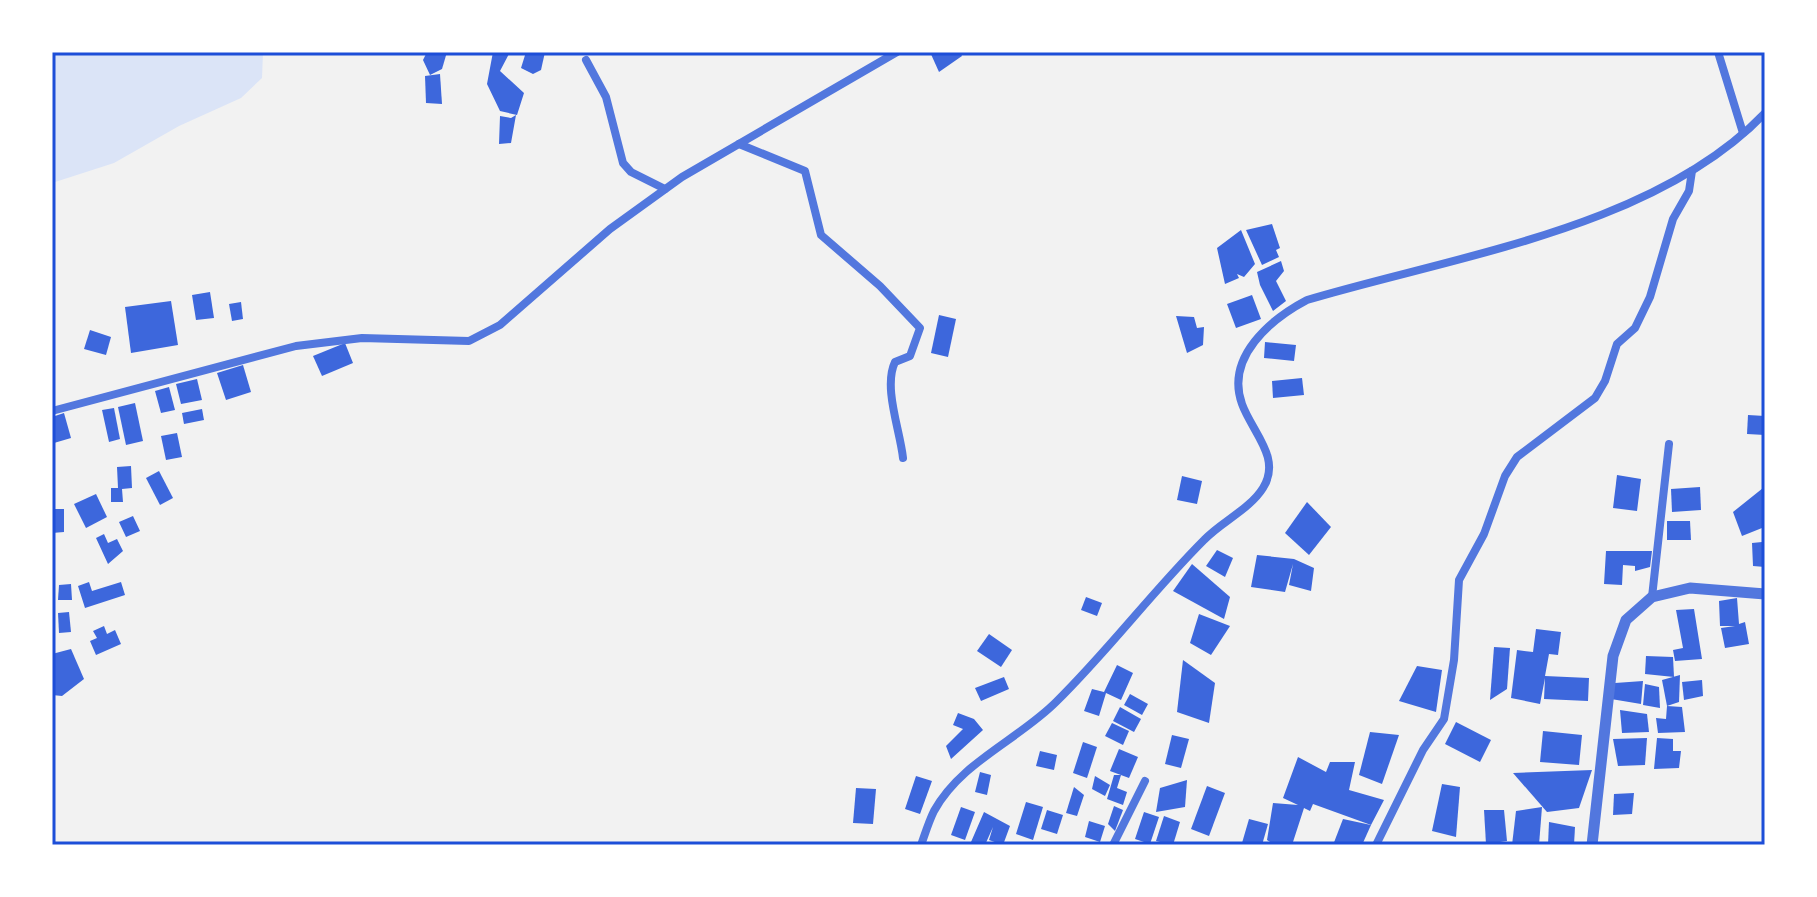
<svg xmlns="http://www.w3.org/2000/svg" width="1817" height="897" font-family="Manrope,sans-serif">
<rect width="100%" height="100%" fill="#f2f2f2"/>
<path fill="#dbe4f7" d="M 52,52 L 263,52 L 262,78 L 241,98 L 179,126 L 114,163 L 52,183 Z"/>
<g fill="#3d67dc">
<path d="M 427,52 L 447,52 L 442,69 L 430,75 L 423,60 Z"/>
<path d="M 493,52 L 510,52 L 500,71 L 524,93 L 517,115 L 500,111 L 487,84 Z"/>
<path d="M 526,52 L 545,52 L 541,70 L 533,74 L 521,68 Z"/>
<path d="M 930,52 L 960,52 L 962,56 L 939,72 Z"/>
<path d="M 440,74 L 442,104 L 426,103 L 425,76 Z"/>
<path d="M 516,115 L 511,143 L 499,144 L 500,116 L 511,118 Z"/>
<path d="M 1272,224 L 1280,248 L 1276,250 L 1279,257 L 1262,265 L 1246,230 Z"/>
<path d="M 1241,230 L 1255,264 L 1244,277 L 1237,274 L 1239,278 L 1225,284 L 1217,248 Z"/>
<path d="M 1281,261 L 1284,271 L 1276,281 L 1286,301 L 1273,311 L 1260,285 L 1257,272 Z"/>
<path d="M 210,292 L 214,318 L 196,320 L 192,295 Z"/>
<path d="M 1252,295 L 1261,319 L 1236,328 L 1227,304 Z"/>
<path d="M 171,301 L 178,345 L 131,353 L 125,307 Z"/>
<path d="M 241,302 L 243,319 L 232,321 L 229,304 Z"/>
<path d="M 939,315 L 956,319 L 948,357 L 931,353 Z"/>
<path d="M 1176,316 L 1194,317 L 1197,328 L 1204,327 L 1203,345 L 1187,353 Z"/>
<path d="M 90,330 L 111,337 L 106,355 L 84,349 Z"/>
<path d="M 1265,342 L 1296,345 L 1294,361 L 1264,358 Z"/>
<path d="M 345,343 L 353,363 L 322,376 L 313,356 Z"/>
<path d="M 243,365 L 251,392 L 226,400 L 217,373 Z"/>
<path d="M 1302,378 L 1304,395 L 1273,398 L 1272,381 Z"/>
<path d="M 197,379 L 202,400 L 181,404 L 176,384 Z"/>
<path d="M 169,387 L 175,410 L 161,413 L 155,391 Z"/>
<path d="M 135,403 L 143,441 L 126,445 L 118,407 Z"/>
<path d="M 114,408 L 120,439 L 109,442 L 102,410 Z"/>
<path d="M 202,409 L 204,420 L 184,424 L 182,413 Z"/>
<path d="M 64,413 L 71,438 L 54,443 L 52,417 Z"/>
<path d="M 1748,415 L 1765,416 L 1765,435 L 1747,434 Z"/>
<path d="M 177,433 L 182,457 L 166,460 L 161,436 Z"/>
<path d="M 131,466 L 132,488 L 122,489 L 123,502 L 111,502 L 111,488 L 118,488 L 117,467 Z"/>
<path d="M 159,471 L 173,498 L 160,505 L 146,478 Z"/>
<path d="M 1617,475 L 1641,479 L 1637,511 L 1613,508 Z"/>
<path d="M 1182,476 L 1202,481 L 1197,504 L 1177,500 Z"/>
<path d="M 1700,487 L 1701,510 L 1672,512 L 1671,489 Z"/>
<path d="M 1763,488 L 1762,528 L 1742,536 L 1733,512 Z"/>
<path d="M 96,494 L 107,517 L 86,528 L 74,504 Z"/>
<path d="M 1307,502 L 1331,527 L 1309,555 L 1285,533 Z"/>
<path d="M 52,509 L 64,509 L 64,532 L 52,533 Z"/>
<path d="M 133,516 L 140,531 L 126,537 L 119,522 Z"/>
<path d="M 1667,521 L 1690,521 L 1691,540 L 1667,540 Z"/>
<path d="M 104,534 L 108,543 L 117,539 L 123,551 L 108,564 L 96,538 Z"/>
<path d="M 1762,538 L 1765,538 L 1765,567 L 1753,566 L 1752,543 L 1762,542 Z"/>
<path d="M 1217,550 L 1233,558 L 1225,577 L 1206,566 Z"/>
<path d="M 1606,551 L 1652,551 L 1650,567 L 1635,571 L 1635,566 L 1623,565 L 1622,585 L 1604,584 Z"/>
<path d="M 1257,555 L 1294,559 L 1314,568 L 1311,591 L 1289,585 L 1293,564 L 1285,592 L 1251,587 Z"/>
<path d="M 1192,564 L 1230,597 L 1224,619 L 1173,591 Z"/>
<path d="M 89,582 L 92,591 L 121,582 L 125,595 L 85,608 L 78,586 Z"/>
<path d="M 71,584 L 72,600 L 58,600 L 59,585 Z"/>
<path d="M 1086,597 L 1102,603 L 1097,616 L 1081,610 Z"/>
<path d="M 1737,598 L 1739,624 L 1745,622 L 1749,644 L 1725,648 L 1721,628 L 1735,626 L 1720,626 L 1719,601 Z"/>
<path d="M 1694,609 L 1702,659 L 1675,661 L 1673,650 L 1683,648 L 1676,610 Z"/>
<path d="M 69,612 L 71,632 L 59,633 L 58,613 Z"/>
<path d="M 1199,614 L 1230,626 L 1211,655 L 1190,643 Z"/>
<path d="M 104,626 L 107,634 L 115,630 L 121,644 L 96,655 L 90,641 L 97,638 L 93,631 Z"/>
<path d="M 1536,629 L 1561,632 L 1558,655 L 1549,654 L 1545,676 L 1589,678 L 1588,701 L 1544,699 L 1545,678 L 1540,704 L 1511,698 L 1517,650 L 1533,652 Z"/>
<path d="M 989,634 L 1012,650 L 1001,667 L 977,651 Z"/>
<path d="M 1494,647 L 1510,648 L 1507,689 L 1490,700 Z"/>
<path d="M 71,649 L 84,679 L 62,696 L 52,695 L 52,654 Z"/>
<path d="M 1646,656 L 1673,657 L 1674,677 L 1645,674 Z"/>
<path d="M 1183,660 L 1215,683 L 1209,723 L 1177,712 Z"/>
<path d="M 1117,665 L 1133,673 L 1121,700 L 1106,693 L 1099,716 L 1084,711 L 1092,689 L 1104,692 Z"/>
<path d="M 1417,666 L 1442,670 L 1436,712 L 1399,701 Z"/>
<path d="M 1680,675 L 1679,702 L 1667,706 L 1662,680 Z"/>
<path d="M 1004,677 L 1009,689 L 981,701 L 975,688 Z"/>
<path d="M 1702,680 L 1703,696 L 1684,700 L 1682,682 Z"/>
<path d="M 1643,681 L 1641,704 L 1611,699 L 1615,683 Z"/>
<path d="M 1645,684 L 1659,687 L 1660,708 L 1643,705 Z"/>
<path d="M 1130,694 L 1148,704 L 1142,715 L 1124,705 Z"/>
<path d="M 1667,706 L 1682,707 L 1685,732 L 1658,733 L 1656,718 L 1666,719 Z"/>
<path d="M 1120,707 L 1141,719 L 1134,732 L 1113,721 Z"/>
<path d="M 1620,710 L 1647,714 L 1649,732 L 1622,733 Z"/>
<path d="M 958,713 L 974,719 L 983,730 L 951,759 L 946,746 L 963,729 L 953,725 Z"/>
<path d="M 1456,722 L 1491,740 L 1480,762 L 1445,744 Z"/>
<path d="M 1112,723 L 1129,731 L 1123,745 L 1105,736 Z"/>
<path d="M 1543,731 L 1582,735 L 1579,765 L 1540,762 Z"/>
<path d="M 1370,732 L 1399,735 L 1382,784 L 1359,775 Z"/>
<path d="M 1172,735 L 1189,739 L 1181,768 L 1165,764 Z"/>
<path d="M 1647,738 L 1645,765 L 1618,766 L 1613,739 Z"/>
<path d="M 1657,738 L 1673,739 L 1673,751 L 1681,751 L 1679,768 L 1654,769 Z"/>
<path d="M 1083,742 L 1097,747 L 1087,778 L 1073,773 Z"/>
<path d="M 1119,749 L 1138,757 L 1129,778 L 1110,771 Z"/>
<path d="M 1040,751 L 1057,755 L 1054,770 L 1036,766 Z"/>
<path d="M 1298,757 L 1326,772 L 1330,762 L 1355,762 L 1349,790 L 1384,800 L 1371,825 L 1313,804 L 1310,811 L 1304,808 L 1292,845 L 1275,845 L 1267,840 L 1273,803 L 1298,805 L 1283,798 Z"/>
<path d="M 1592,770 L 1579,808 L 1547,812 L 1513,773 Z"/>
<path d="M 980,772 L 991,775 L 987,795 L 975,792 Z"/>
<path d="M 1114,775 L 1121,775 L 1117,788 L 1127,792 L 1123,805 L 1107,799 Z"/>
<path d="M 916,776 L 932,781 L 920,814 L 905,809 Z"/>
<path d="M 1095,776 L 1110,785 L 1105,796 L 1092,789 Z"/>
<path d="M 1187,780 L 1185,807 L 1156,812 L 1160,788 Z"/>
<path d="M 1442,784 L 1460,787 L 1456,837 L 1432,831 Z"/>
<path d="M 1207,786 L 1225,793 L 1209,836 L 1191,829 Z"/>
<path d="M 1074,787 L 1084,795 L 1077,816 L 1066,813 Z"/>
<path d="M 856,788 L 876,789 L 873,824 L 853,823 Z"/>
<path d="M 1634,793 L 1632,814 L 1613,815 L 1614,794 Z"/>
<path d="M 1026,802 L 1043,807 L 1033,840 L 1016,834 Z"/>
<path d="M 1114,806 L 1123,810 L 1115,831 L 1108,824 Z"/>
<path d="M 961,807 L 975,812 L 965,840 L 951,835 Z"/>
<path d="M 1542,807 L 1539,845 L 1512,845 L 1516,811 Z"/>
<path d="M 1047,810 L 1063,815 L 1057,834 L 1041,829 Z"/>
<path d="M 1484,810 L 1504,810 L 1507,841 L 1486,844 Z"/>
<path d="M 984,812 L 1010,826 L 1003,845 L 989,840 L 993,827 L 985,845 L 971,842 Z"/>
<path d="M 1144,812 L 1159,817 L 1150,844 L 1135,839 Z"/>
<path d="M 1164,816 L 1180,822 L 1173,845 L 1156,841 Z"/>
<path d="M 1249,819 L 1268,824 L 1262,845 L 1242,843 Z"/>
<path d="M 1343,819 L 1371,825 L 1362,845 L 1333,845 Z"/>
<path d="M 1089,821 L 1105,826 L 1100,842 L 1085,837 Z"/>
<path d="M 1549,822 L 1575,827 L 1574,845 L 1548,845 Z"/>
</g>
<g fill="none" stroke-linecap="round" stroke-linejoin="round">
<g stroke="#5277de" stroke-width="8">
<path d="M 1718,52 L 1743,133"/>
<path d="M 586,60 L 606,97 L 623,163 L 631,172 L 665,189"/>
<path d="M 739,144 L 805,171 L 821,235 L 880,286 L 920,328 L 910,356 L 895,362 C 883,387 900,430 903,458"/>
<path d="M 52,411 L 296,346 L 362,338 L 469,341 L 500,325 L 610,229 L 682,177 L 897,52"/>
<path d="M 1652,597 L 1669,444"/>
<path d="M 921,845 C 925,834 929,821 934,811 C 961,762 1018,740 1056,702 C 1108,651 1152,592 1204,540 C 1221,522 1250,509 1263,488 C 1282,458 1252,432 1242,404 C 1225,357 1271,319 1307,300 C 1454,256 1655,228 1765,113"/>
<path d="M 1113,845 L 1145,781"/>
<path d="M 1376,845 L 1423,750 L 1444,719 L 1454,660 L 1459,580 L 1484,534 L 1505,476 L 1517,457 L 1595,398 L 1605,381 L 1617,344 L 1635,328 L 1650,297 L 1673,219 L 1689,191 L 1692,171"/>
</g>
<path stroke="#5277de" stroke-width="11" d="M 1592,845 L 1613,656 L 1626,620 L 1652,597 L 1690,588 L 1765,594"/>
</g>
<rect width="1817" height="897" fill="none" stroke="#ffffff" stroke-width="108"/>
<rect x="54" y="54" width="1709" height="789" fill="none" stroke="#1d4ed8" stroke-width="3"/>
</svg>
